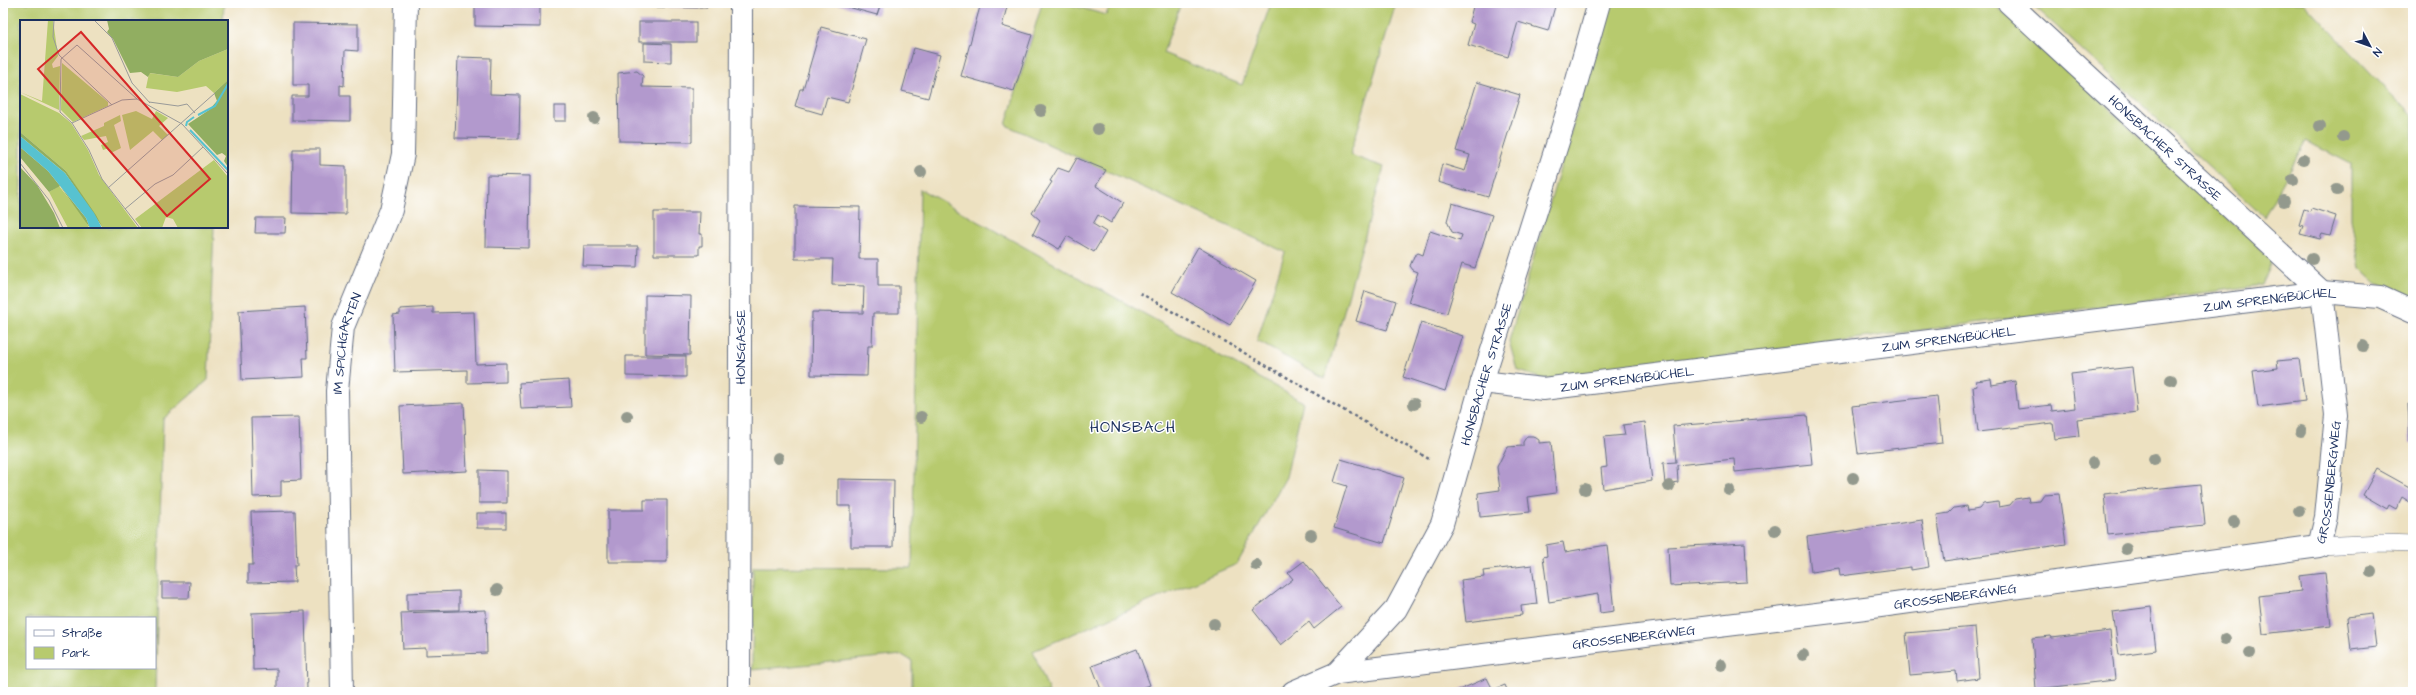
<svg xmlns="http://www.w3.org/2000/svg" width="2416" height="695" font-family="'Architects Daughter',sans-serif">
<rect width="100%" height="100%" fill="#fff"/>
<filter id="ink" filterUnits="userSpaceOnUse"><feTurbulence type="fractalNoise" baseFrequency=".025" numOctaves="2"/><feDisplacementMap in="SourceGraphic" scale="8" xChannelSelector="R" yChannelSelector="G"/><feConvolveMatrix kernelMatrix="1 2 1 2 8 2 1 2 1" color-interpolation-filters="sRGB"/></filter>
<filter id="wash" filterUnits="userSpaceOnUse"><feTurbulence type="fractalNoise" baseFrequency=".012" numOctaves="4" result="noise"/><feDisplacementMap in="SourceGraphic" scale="16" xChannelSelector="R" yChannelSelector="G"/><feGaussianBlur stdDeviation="0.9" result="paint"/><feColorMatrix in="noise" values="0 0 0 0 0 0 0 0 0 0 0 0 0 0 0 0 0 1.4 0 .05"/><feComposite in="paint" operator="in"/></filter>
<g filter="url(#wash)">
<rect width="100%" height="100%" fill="#ede1c1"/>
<g fill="#b7ca6e" stroke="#697c66" fill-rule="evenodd">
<path d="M 3,3 L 224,3 L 223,21 L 21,21 L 21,227 L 214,227 L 208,380 L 163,419 L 155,692 L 3,692 ZM 27,618 L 155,618 L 155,668 L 27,668 Z"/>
<path d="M 1042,3 L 1064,3 L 1106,15 L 1111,3 L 1181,3 L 1163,53 L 1242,85 L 1271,3 L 1396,3 L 1350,155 L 1384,167 L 1325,379 L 1257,341 L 1285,252 L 1006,125 Z"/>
<path d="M 1609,3 L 1994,3 L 2273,260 L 2262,285 L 1545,380 L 1517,370 L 1509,341 Z"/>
<path d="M 2031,3 L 2304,3 L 2413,117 L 2413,299 L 2376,283 L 2360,268 L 2351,219 L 2351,164 L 2306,141 L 2264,217 Z"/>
<path d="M 920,189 L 1303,402 L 1286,477 L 1237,564 L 1033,651 L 1049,692 L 912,692 L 912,661 L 902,655 L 752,670 L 753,567 L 912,568 Z"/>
</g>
<g id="blocks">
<g fill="#b299cd">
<path d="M 475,3 L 540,3 L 540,27 L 475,26 Z"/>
<path d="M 651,3 L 707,3 L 707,8 L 651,7 Z"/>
<path d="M 833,3 L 881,3 L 877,15 Z"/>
<path d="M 981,3 L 1008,3 L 1002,26 L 1032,35 L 1014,91 L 961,76 Z"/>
<path d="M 1474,3 L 1556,3 L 1548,31 L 1518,22 L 1508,57 L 1468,45 L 1474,24 L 1469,22 Z"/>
<rect x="639" y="22" width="57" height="20"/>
<path d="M 293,23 L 358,24 L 358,51 L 345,50 L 344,86 L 340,85 L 340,96 L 350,96 L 350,121 L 292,120 L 292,96 L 308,96 L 308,85 L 293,85 Z"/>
<path d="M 821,27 L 866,39 L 848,102 L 827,97 L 822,114 L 795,106 L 800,89 L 803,89 Z"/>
<path d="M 644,43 L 671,44 L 671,62 L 644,61 Z"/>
<path d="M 914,48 L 940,55 L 928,98 L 902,91 Z"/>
<path d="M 458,57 L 491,58 L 490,94 L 520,95 L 519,139 L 455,138 Z"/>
<path d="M 637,71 L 643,76 L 642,87 L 692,88 L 692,142 L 619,141 L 618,73 Z"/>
<path d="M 1477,82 L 1520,95 L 1488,197 L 1438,182 L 1442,164 L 1465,171 L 1470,155 L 1456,151 Z"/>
<rect x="554" y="106" width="12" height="15"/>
<path d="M 293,149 L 320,149 L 320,165 L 346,166 L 346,214 L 292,213 Z"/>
<path d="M 1077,158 L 1106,170 L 1096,186 L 1123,203 L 1111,223 L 1098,215 L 1093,224 L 1106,232 L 1094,252 L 1067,236 L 1059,249 L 1033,234 L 1040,220 L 1032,213 L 1052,182 L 1050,181 L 1058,168 L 1069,172 Z"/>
<path d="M 487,175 L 530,176 L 529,248 L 486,247 Z"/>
<path d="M 1452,203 L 1492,215 L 1475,268 L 1462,264 L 1447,313 L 1408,302 L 1418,272 L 1413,270 L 1410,266 L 1414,256 L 1418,253 L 1423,255 L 1430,231 L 1460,241 L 1462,235 L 1452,232 L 1447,221 Z"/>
<path d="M 795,206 L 860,207 L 859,259 L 878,259 L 878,286 L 899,286 L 899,313 L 873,313 L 872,346 L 868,346 L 867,376 L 811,375 L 812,312 L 863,313 L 864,286 L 832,285 L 833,259 L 795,259 Z"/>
<path d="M 2311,208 L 2336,216 L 2330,236 L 2322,234 L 2320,239 L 2300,234 L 2303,226 L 2299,225 L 2304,209 L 2310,211 Z"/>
<path d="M 654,212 L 700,212 L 699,234 L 702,234 L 702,246 L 699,246 L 699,255 L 654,255 Z"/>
<path d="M 256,218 L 286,218 L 285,233 L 255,233 Z"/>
<path d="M 584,246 L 638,246 L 637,267 L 583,266 Z"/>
<path d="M 1198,247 L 1256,281 L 1230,325 L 1172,292 Z"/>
<path d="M 1365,291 L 1396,301 L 1387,330 L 1356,321 Z"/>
<path d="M 645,295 L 691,296 L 690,355 L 645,354 Z"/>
<path d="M 305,307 L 307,358 L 303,358 L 304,377 L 242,380 L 239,311 Z"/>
<path d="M 433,307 L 433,313 L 474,312 L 476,364 L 506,363 L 506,382 L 467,383 L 467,370 L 395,372 L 393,315 L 400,314 L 400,309 Z"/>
<path d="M 1421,322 L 1463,336 L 1445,391 L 1403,377 Z"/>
<path d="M 626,356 L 686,356 L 686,377 L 626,376 Z"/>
<path d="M 2299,359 L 2305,401 L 2258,407 L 2253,371 L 2278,368 L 2277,361 Z"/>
<path d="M 2132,367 L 2137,412 L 2077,419 L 2079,436 L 2055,439 L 2053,423 L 1978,432 L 1973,387 L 1977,386 L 1976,381 L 1991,379 L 1992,385 L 2015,381 L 2018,409 L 2051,405 L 2052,411 L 2075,408 L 2071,374 Z"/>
<path d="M 569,380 L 571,407 L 521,409 L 519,383 Z"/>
<path d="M 1937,396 L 1942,443 L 1858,453 L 1852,406 Z"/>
<path d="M 464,403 L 467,471 L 403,474 L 400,406 Z"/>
<path d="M 2408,404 L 2413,404 L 2413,444 L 2410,444 Z"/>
<path d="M 1807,415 L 1812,464 L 1735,472 L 1734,459 L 1677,465 L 1678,482 L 1665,484 L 1663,463 L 1676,462 L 1673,426 Z"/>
<path d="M 299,417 L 301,480 L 281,481 L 281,496 L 253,497 L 251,418 Z"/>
<path d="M 1645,422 L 1652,481 L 1603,489 L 1601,468 L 1607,467 L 1604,437 L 1625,435 L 1623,425 Z"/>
<path d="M 1527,436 L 1533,436 L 1539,440 L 1539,443 L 1551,442 L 1556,493 L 1528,497 L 1530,512 L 1480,517 L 1478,493 L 1500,490 L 1497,467 L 1507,447 L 1523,446 L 1523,442 Z"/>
<path d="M 1341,459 L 1404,478 L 1384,543 L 1334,528 L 1347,486 L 1334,482 Z"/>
<path d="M 2377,469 L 2413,489 L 2413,504 L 2402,497 L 2396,509 L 2389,505 L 2387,509 L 2363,495 Z"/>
<path d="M 479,470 L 507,471 L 507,503 L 479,503 Z"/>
<path d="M 838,479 L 894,480 L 893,547 L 851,547 L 851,506 L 838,506 Z"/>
<path d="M 2201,484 L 2205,525 L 2108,535 L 2104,494 Z"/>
<path d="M 2059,494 L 2066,544 L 1944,561 L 1937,515 L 1949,513 L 1954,508 L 1967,506 L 1968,511 L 1979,509 L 1983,504 L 1998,502 L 1999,507 L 2010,505 L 2015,499 L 2028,497 L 2029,502 L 2040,501 L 2044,495 Z"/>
<path d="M 644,500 L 667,500 L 667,562 L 608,562 L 608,510 L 644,510 Z"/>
<path d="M 295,511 L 297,565 L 294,565 L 295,582 L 248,583 L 248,565 L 253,565 L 251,512 Z"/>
<rect x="477" y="513" width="29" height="15"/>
<path d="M 1922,520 L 1929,567 L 1911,570 L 1911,567 L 1840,576 L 1839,568 L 1811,572 L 1807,537 Z"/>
<path d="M 1563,542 L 1565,552 L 1607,545 L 1614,611 L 1600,613 L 1598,594 L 1549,602 L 1543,557 L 1547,556 L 1546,545 Z"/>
<path d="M 1745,543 L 1747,582 L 1670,586 L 1668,547 Z"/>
<path d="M 1304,561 L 1341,607 L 1314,629 L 1309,622 L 1281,645 L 1253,610 L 1293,579 L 1288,573 Z"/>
<path d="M 1532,565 L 1537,604 L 1521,606 L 1522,615 L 1466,622 L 1461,580 L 1484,577 L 1483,571 Z"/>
<path d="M 2325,573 L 2331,626 L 2263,634 L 2259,596 L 2301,591 L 2299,576 Z"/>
<path d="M 162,582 L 190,582 L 189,598 L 162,598 Z"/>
<path d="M 459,591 L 459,610 L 407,611 L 407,593 Z"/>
<path d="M 2151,607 L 2156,650 L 2119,655 L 2113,612 Z"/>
<path d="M 486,610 L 487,653 L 426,655 L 426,648 L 403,649 L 401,613 Z"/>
<path d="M 305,611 L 307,691 L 310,692 L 277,691 L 277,669 L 253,670 L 252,613 Z"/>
<path d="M 2372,614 L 2376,647 L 2351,650 L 2347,617 Z"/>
<path d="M 1975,627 L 1979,678 L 1957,681 L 1956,671 L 1910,675 L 1906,633 Z"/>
<path d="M 2110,631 L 2115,680 L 2036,689 L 2032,638 L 2051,636 L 2052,638 Z"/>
<path d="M 1137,649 L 1150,685 L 1132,692 L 1102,692 L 1092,666 Z"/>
<path d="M 1487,678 L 1493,690 L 1505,685 L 1508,692 L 1454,692 Z"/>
</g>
</g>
</g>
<g filter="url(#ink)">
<use href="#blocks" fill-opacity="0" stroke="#646d81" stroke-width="1"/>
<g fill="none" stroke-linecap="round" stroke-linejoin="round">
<g stroke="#646d81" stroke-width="18">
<path id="lane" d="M 2319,546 L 2382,543 L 2413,544"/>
</g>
<g stroke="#646d81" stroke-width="24">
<g id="street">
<path id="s1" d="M 2009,3 L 2322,292"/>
<path id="s2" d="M 1482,382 L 1543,389 L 2322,292 L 2380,297 L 2413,312"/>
<path id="s3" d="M 1337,673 L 1873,607 L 2319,546 L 2326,517 L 2336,415 L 2322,292"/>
<path id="s4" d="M 342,692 L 337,391 L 343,327 L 391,210 L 403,154 L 406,3"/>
<path id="s5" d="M 739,692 L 741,3"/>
<path id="s6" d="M 1293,692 L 1337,673 L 1396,609 L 1442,524 L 1482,382 L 1574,91 L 1599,3"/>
</g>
</g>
<path stroke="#646d81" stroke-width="2.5" stroke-dasharray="3 3" stroke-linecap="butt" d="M 1140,293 L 1429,459"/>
<use href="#lane" stroke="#fff" stroke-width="17"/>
<use href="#street" stroke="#fff" stroke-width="22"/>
</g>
<g fill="#93998d">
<circle cx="1041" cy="111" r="6"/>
<circle cx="594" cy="118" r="6"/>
<circle cx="2320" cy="126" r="6"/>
<circle cx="1098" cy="129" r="6"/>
<circle cx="2343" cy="137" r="6"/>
<circle cx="2303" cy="160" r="6"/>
<circle cx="921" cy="172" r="6"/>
<circle cx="2293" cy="180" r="6"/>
<circle cx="2337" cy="190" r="6"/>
<circle cx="2284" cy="201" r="6"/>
<circle cx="2312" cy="259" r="6"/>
<circle cx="2363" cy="346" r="6"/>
<circle cx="2171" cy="380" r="6"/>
<circle cx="1414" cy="404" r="6"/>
<circle cx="627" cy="416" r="6"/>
<circle cx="921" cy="417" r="6"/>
<circle cx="2301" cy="431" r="6"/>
<circle cx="778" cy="458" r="6"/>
<circle cx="2154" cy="459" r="6"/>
<circle cx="2093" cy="463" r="6"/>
<circle cx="1853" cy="478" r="6"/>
<circle cx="1669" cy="486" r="6"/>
<circle cx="1585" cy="489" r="6"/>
<circle cx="1729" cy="490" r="6"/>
<circle cx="2299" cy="511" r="6"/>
<circle cx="2234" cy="522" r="6"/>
<circle cx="1775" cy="530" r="6"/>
<circle cx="1311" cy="535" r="6"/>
<circle cx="2126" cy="549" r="6"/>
<circle cx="1256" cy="565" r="6"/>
<circle cx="2371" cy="572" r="6"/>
<circle cx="497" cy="590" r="6"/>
<circle cx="1214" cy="624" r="6"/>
<circle cx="2225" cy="639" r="6"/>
<circle cx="2250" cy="653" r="6"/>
<circle cx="1803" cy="655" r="6"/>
<circle cx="1721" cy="665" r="6"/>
</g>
</g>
<g text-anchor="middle" stroke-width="3" stroke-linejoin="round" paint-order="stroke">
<g font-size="13" fill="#1b2f5e" stroke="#fff">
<text dy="5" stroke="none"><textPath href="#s1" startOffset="213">HONSBACHER STRASSE</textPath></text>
<text dy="5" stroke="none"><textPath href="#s2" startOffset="794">ZUM SPRENGBÜCHEL</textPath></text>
<text dy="5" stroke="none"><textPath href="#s2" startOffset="470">ZUM SPRENGBÜCHEL</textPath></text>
<text dy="5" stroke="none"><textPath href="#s4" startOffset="350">IM SPICHGARTEN</textPath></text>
<text dy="5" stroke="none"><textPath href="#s5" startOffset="345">HONSGASSE</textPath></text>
<text dy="5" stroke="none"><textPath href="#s6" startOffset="388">HONSBACHER STRASSE</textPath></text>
<text dy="5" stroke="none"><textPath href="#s2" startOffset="146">ZUM SPRENGBÜCHEL</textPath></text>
<text dy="5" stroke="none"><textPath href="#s3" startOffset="1055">GROSSENBERGWEG</textPath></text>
<text dy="5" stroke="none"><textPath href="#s3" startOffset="623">GROSSENBERGWEG</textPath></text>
<text dy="5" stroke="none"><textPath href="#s3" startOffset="299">GROSSENBERGWEG</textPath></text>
</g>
<g font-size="15" letter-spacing="1" fill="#1b2f5e" stroke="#fff">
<text x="1133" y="432">HONSBACH</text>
</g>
</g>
<g transform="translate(20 20)">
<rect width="208" height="208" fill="#ede1c1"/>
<path d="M 28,0 L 33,0 L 38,36 L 32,44 L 33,48 L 40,46 L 39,90 L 0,72 L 22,81 ZM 208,29 L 208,60 L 194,73 L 186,66 L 157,72 L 126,68 L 129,53 L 158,57 L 179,41 ZM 42,43 L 88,82 L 88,86 L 53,102 L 41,90 ZM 0,74 L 39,93 L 51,103 L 68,130 L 79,155 L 118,208 L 83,208 L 46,151 L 0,112 ZM 116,91 L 132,99 L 136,91 L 148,98 L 139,106 L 148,115 L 142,120 L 133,111 L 110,130 L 102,95 ZM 100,95 L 101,101 L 94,105 L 101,128 L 91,133 L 89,128 L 83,130 L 81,125 L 88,122 L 86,116 L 64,120 L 61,116 L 84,106 L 84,103 ZM 194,140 L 208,157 L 208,208 L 158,208 L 153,199 L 146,197 L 142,208 L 122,208 L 115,199 ZM 39,166 L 65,199 L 69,208 L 48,208 L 29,172 Z" fill="#b7ca6e"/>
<path d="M 87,0 L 208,0 L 208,29 L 179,41 L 158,57 L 130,53 L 128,57 L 121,52 L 110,53 L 93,19 L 87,12 L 89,9 ZM 208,60 L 208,147 L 204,141 L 206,136 L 202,133 L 197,135 L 168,104 L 189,90 L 197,81 L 194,73 ZM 0,112 L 46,151 L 76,195 L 83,208 L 45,153 L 0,116 ZM 0,127 L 28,151 L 66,198 L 70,208 L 40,166 L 29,172 L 0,137 ZM 0,147 L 17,165 L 34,193 L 40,208 L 0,208 Z" fill="#91ae61"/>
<path d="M 0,116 L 45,153 L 74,193 L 82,208 L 70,208 L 66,198 L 28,151 L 0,127 Z" fill="#57c2d0"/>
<path fill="none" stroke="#57c2d0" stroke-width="2" d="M 178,95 L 195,86 L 208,64M 166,106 L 167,102 L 174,97M 170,110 L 208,150"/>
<path fill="none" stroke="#999a99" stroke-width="1" d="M 34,0 L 33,17 L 39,35 L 92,85M 74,0 L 92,18 L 112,63 L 130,83M 41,39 L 40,92 L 52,103 L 69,130 L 82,159 L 120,208M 41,39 L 57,25 L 117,79M 129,82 L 158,86 L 167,84 L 175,93M 52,103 L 102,80 L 117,79 L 162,104 L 208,154M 0,143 L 29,180 L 43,208M 88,168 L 195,73M 105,189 L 135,164 L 153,155 L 183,127"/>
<path fill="#d62828" fill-opacity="0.15" stroke="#d62828" stroke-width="2" d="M 61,12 L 190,159 L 147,196 L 18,49 Z"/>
<rect width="208" height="208" fill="none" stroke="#1b2f5e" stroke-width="2"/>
</g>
<rect width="2416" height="695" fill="none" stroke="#fff" stroke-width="16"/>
<rect x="26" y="617" width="130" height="52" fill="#ffffff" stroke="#a4acbf"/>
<rect x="34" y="630" width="20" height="6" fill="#ffffff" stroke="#a4acbf"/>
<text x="62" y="637" font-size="12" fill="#1b2f5e">Straße</text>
<rect x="34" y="647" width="20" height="12" fill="#b7ca6e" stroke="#a4acbf"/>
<text x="62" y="657" font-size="12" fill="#1b2f5e">Park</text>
<g transform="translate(2370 46) rotate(131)" stroke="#ffffff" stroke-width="3" paint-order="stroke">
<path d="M0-3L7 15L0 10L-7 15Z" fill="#1b2f5e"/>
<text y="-6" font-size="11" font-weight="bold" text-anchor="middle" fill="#1b2f5e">N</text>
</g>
</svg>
